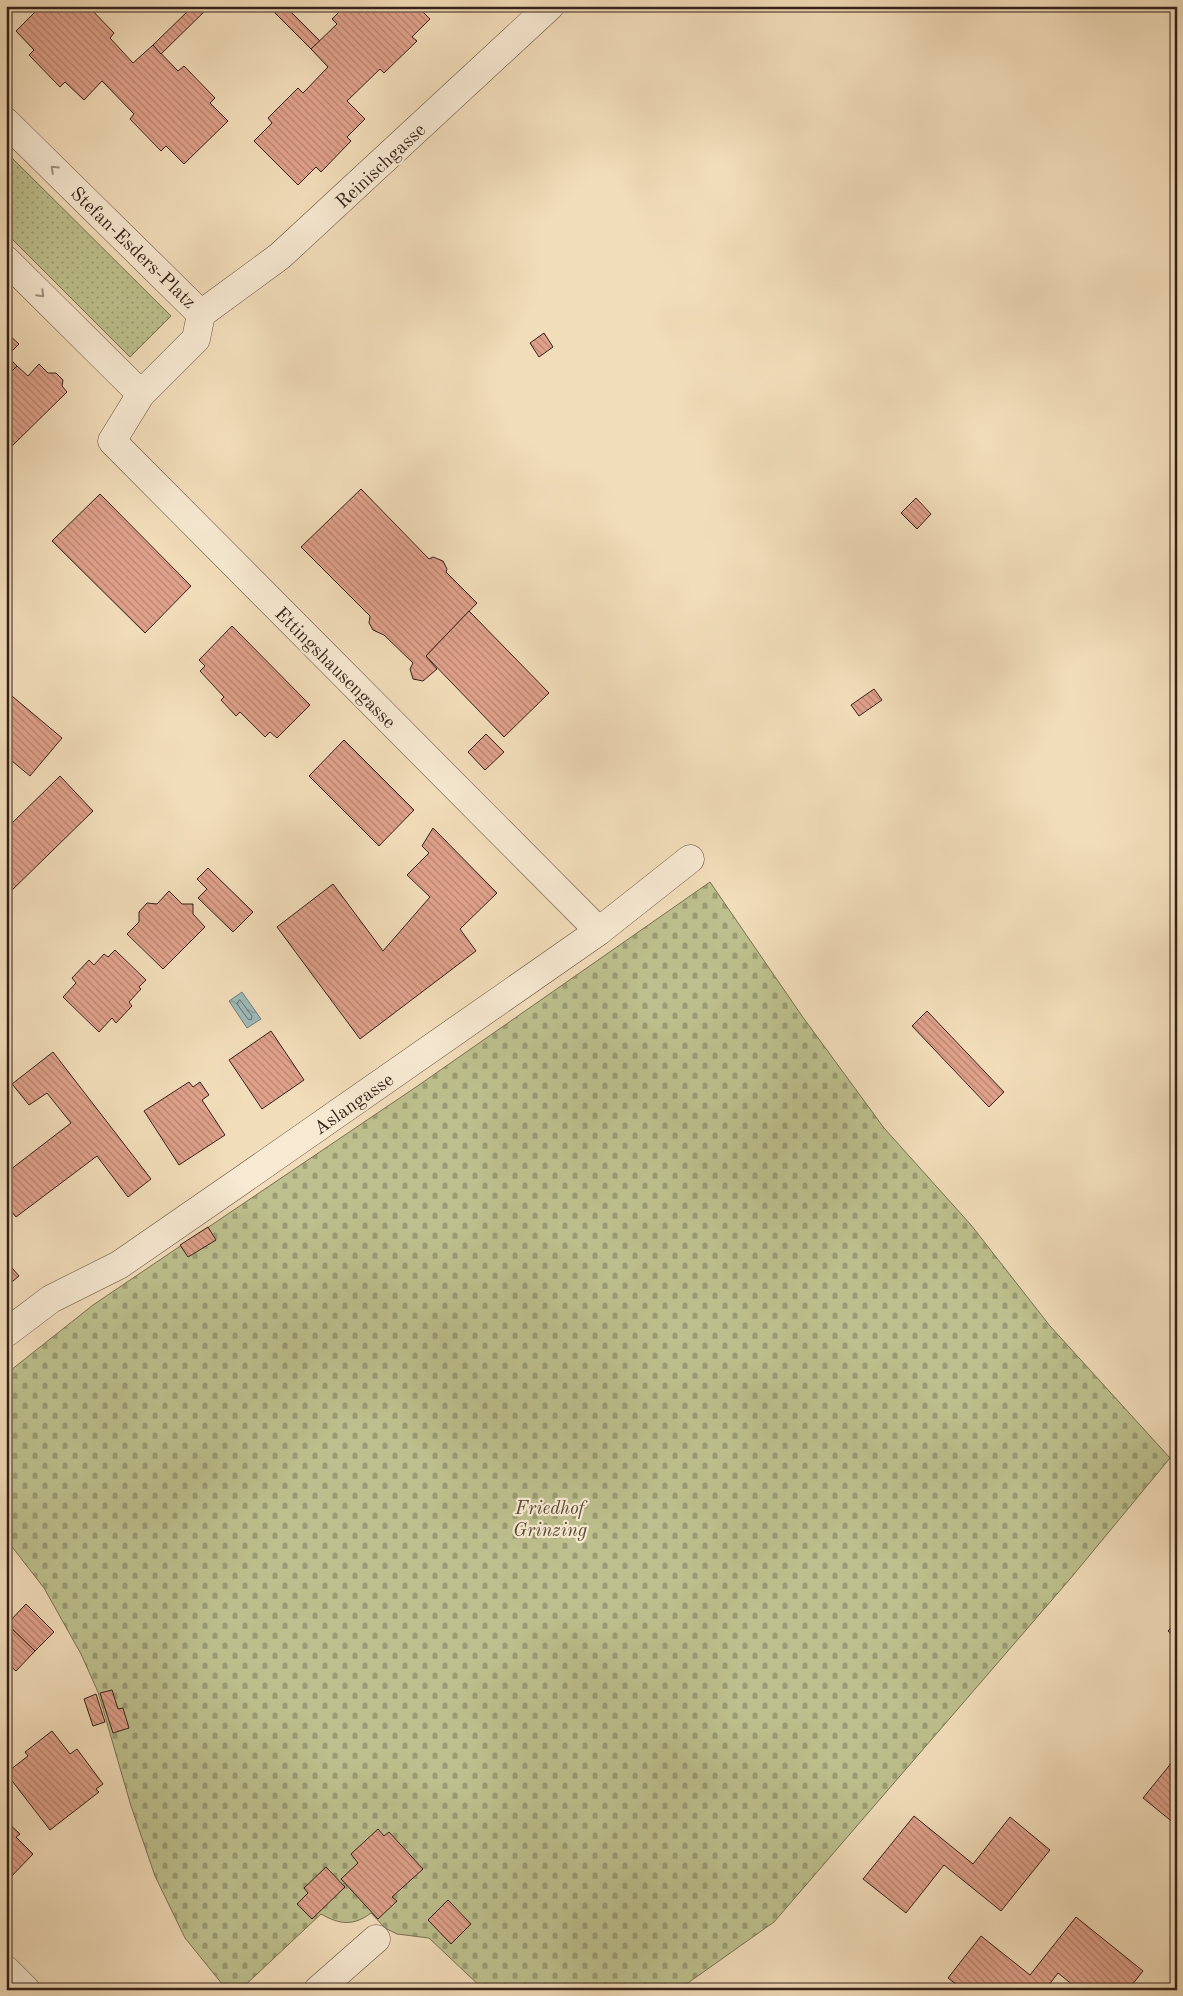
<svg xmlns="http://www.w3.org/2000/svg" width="1183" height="1996" font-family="'Old Standard TT',serif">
<defs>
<pattern id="cemetery-stones" width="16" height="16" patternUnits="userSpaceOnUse" patternTransform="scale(1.25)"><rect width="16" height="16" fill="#bdc08e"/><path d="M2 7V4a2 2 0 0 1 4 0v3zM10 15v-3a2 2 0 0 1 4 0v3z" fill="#9a9c73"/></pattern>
<pattern id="park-dots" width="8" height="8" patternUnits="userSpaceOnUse" patternTransform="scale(1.25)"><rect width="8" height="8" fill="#bdc08e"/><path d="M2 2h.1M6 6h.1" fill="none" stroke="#9a9c73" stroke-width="1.8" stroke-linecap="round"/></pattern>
<pattern id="water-ripples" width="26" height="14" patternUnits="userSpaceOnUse" patternTransform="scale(1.25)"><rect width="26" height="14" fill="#9dbab8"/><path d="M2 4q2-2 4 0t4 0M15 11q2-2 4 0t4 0" fill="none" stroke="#819795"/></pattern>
<pattern id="building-back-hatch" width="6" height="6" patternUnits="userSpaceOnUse" patternTransform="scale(1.25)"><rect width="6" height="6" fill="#e0a18b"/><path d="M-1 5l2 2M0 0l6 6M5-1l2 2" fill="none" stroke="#b68371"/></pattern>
</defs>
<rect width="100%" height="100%" fill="#f2ddba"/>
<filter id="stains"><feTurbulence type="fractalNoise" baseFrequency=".004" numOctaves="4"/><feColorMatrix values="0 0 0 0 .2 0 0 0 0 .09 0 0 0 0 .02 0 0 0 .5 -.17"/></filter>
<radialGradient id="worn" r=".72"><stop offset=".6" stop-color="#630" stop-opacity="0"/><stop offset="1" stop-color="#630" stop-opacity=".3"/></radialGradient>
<path fill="url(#cemetery-stones)" stroke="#797053" d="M 710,882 L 802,1016 L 884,1128 L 971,1225 L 1050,1326 L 1170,1458 L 1070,1579 L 774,1922 L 678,1990 L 484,1990 L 429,1938 L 397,1934 L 385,1928 L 371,1913 C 354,1926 340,1925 321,1914 L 240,1990 L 227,1990 L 185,1938 L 155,1876 L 131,1806 L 98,1692 L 81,1654 L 44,1588 L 6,1539 L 6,1374 L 93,1305 L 419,1085 Z"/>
<path fill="url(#park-dots)" stroke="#797053" d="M 6,152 L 171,316 L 130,357 L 6,233 Z"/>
<path fill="url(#water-ripples)" stroke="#737d78" d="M 242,992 L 261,1019 L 247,1028 L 229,1001 Z"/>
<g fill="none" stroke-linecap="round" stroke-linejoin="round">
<path stroke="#696e68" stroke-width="1" d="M 240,1000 L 252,1016 L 251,1020 L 248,1019 L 237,1004 Z"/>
</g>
<g fill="url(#building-back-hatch)" stroke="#352118">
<path d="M 41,6 L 88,6 L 114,33 L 110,38 L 133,63 L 153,45 L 178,71 L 184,66 L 215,98 L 210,103 L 228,121 L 184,164 L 166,146 L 161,151 L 130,119 L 134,114 L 102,81 L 84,100 L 65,82 L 60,87 L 29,55 L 34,50 L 16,31 Z"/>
<path d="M 193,6 L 206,6 L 208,8 L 161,54 L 153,45 Z"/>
<path d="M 268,6 L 285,6 L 320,41 L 311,49 Z"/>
<path d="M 345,6 L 417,6 L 430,19 L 412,37 L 417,41 L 384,73 L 380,69 L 347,101 L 365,119 L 347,137 L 351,141 L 321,172 L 316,167 L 298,185 L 254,141 L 272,123 L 268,118 L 298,88 L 303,93 L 328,67 L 311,49 L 337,24 L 332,19 Z"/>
<path d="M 6,323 L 11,328 L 9,335 L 19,344 L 7,356 L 17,366 L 6,377 Z"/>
<path d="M 544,333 L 553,347 L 539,357 L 530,343 Z"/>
<path d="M 39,364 L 48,373 L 56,373 L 63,380 L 62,386 L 67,392 L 10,448 L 6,444 L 6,377 L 17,366 L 28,376 Z"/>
<path d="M 361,489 L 429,559 L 433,557 L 443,561 L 447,569 L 446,572 L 477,603 L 426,656 L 437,669 L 423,681 L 413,679 L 410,669 L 413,663 L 384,635 L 373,630 L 369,623 L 370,616 L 301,547 Z"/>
<path d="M 100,494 L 191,586 L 145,633 L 52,541 Z"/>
<path d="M 916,498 L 931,514 L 917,529 L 901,513 Z"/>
<path d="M 469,611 L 549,693 L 504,737 L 426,656 Z"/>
<path d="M 232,626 L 310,705 L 277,738 L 270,732 L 265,737 L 240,712 L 236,716 L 221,700 L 224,697 L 200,671 L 205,666 L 199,660 Z"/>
<path d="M 874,689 L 882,700 L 859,716 L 851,705 Z"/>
<path d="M 6,691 L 62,738 L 30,776 L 6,756 Z"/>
<path d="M 486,734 L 504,752 L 485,770 L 468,752 Z"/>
<path d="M 344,740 L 414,810 L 379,846 L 309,776 Z"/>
<path d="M 60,776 L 93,811 L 6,896 L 6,829 Z"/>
<path d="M 433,828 L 497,893 L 460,929 L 476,951 L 360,1039 L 277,927 L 333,884 L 383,951 L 430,897 L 407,875 L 429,853 L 422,846 Z"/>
<path d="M 208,868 L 253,912 L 233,932 L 198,898 L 207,889 L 197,879 Z"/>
<path d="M 169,891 L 182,904 L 193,904 L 193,914 L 205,927 L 163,969 L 127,934 L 139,922 L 139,912 L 147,903 L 157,904 Z"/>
<path d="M 115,950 L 146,980 L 139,987 L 141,989 L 129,1002 L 132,1006 L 116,1023 L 112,1018 L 99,1032 L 63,997 L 76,983 L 72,978 L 89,960 L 94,965 L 104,954 L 108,957 Z"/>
<path d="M 927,1011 L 1004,1092 L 989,1107 L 912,1026 Z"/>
<path d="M 271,1031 L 304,1080 L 262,1109 L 229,1060 Z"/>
<path d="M 53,1052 L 151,1179 L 128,1197 L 97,1156 L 16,1217 L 6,1205 L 6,1173 L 71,1123 L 47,1093 L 29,1105 L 12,1084 Z"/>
<path d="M 189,1082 L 193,1087 L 200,1082 L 209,1095 L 202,1100 L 225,1135 L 179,1165 L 144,1111 Z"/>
<path d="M 208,1227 L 216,1240 L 188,1257 L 180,1245 Z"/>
<path d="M 6,1261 L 19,1276 L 6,1287 Z"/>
<path d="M 26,1604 L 54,1632 L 35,1651 L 7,1624 Z"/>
<path d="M 1177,1621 L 1177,1639 L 1168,1631 Z"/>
<path d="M 7,1624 L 35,1651 L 16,1671 L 6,1662 Z"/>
<path d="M 112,1690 L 118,1709 L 123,1708 L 129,1728 L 113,1733 L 100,1693 Z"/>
<path d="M 96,1694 L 105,1722 L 93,1726 L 84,1699 Z"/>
<path d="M 52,1731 L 70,1754 L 77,1749 L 103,1784 L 96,1789 L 99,1792 L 50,1830 L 6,1773 L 28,1756 L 25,1752 Z"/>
<path d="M 1177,1756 L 1177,1822 L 1175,1824 L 1143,1798 Z"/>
<path d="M 914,1816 L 973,1864 L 1010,1817 L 1050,1850 L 1001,1911 L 944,1865 L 906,1913 L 863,1879 Z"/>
<path d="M 6,1821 L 20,1834 L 16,1837 L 33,1854 L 6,1882 Z"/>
<path d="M 378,1829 L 384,1836 L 389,1832 L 423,1869 L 392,1897 L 397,1901 L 378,1919 L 341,1879 L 358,1863 L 351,1854 Z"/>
<path d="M 326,1867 L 345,1887 L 312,1919 L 297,1904 L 308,1893 L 304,1888 Z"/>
<path d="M 448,1900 L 471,1924 L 451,1944 L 428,1920 Z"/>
<path d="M 1076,1917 L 1143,1971 L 1128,1990 L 1079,1990 L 1058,1973 L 1045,1990 L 963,1990 L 948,1978 L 981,1936 L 1030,1975 Z"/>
</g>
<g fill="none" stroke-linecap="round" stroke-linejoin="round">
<g stroke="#645040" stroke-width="29">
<g id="minor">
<path d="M 6,122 L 201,314"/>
<path d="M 6,260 L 141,394"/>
<path d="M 201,314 L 196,339 L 141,394 L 112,441 L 599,931"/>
<path d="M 201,314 L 280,256 L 550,6"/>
<path d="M 6,1333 L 51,1299 L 119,1265 L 242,1180 L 599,931 L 690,859"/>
<path d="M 6,1970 L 26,1990"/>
<path d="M 318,1990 L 376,1939"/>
</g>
</g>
<use href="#minor" stroke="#f7e9d2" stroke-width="28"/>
</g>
<defs><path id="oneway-chevron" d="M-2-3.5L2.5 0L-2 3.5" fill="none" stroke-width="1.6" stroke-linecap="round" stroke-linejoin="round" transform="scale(1.25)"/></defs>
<g stroke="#a08f7e">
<use href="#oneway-chevron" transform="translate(54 169) rotate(-136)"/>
<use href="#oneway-chevron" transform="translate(41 294) rotate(45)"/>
</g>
<g text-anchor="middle" stroke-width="4.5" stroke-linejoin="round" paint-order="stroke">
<g font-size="19" fill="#352118" stroke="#f7e9d2">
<text transform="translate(380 165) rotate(-43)" y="7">Reinischgasse</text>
<text transform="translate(134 247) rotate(44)" y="7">Stefan-Esders-Platz</text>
<text transform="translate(336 667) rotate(45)" y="7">Ettingshausengasse</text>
<text transform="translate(353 1103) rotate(-35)" y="7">Aslangasse</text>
</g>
<g font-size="19" font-style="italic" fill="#574936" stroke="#f7e9d2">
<text x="550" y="1514">Friedhof<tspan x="550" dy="22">Grinzing</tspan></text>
</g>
</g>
<rect width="1183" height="1996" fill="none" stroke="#f2ddba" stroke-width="25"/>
<rect x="8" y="8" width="1168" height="1981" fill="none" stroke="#352118" stroke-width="2.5"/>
<rect x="12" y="12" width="1158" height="1971" fill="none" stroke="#352118"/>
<rect width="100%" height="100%" filter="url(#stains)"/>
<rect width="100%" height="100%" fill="url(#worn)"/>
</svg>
